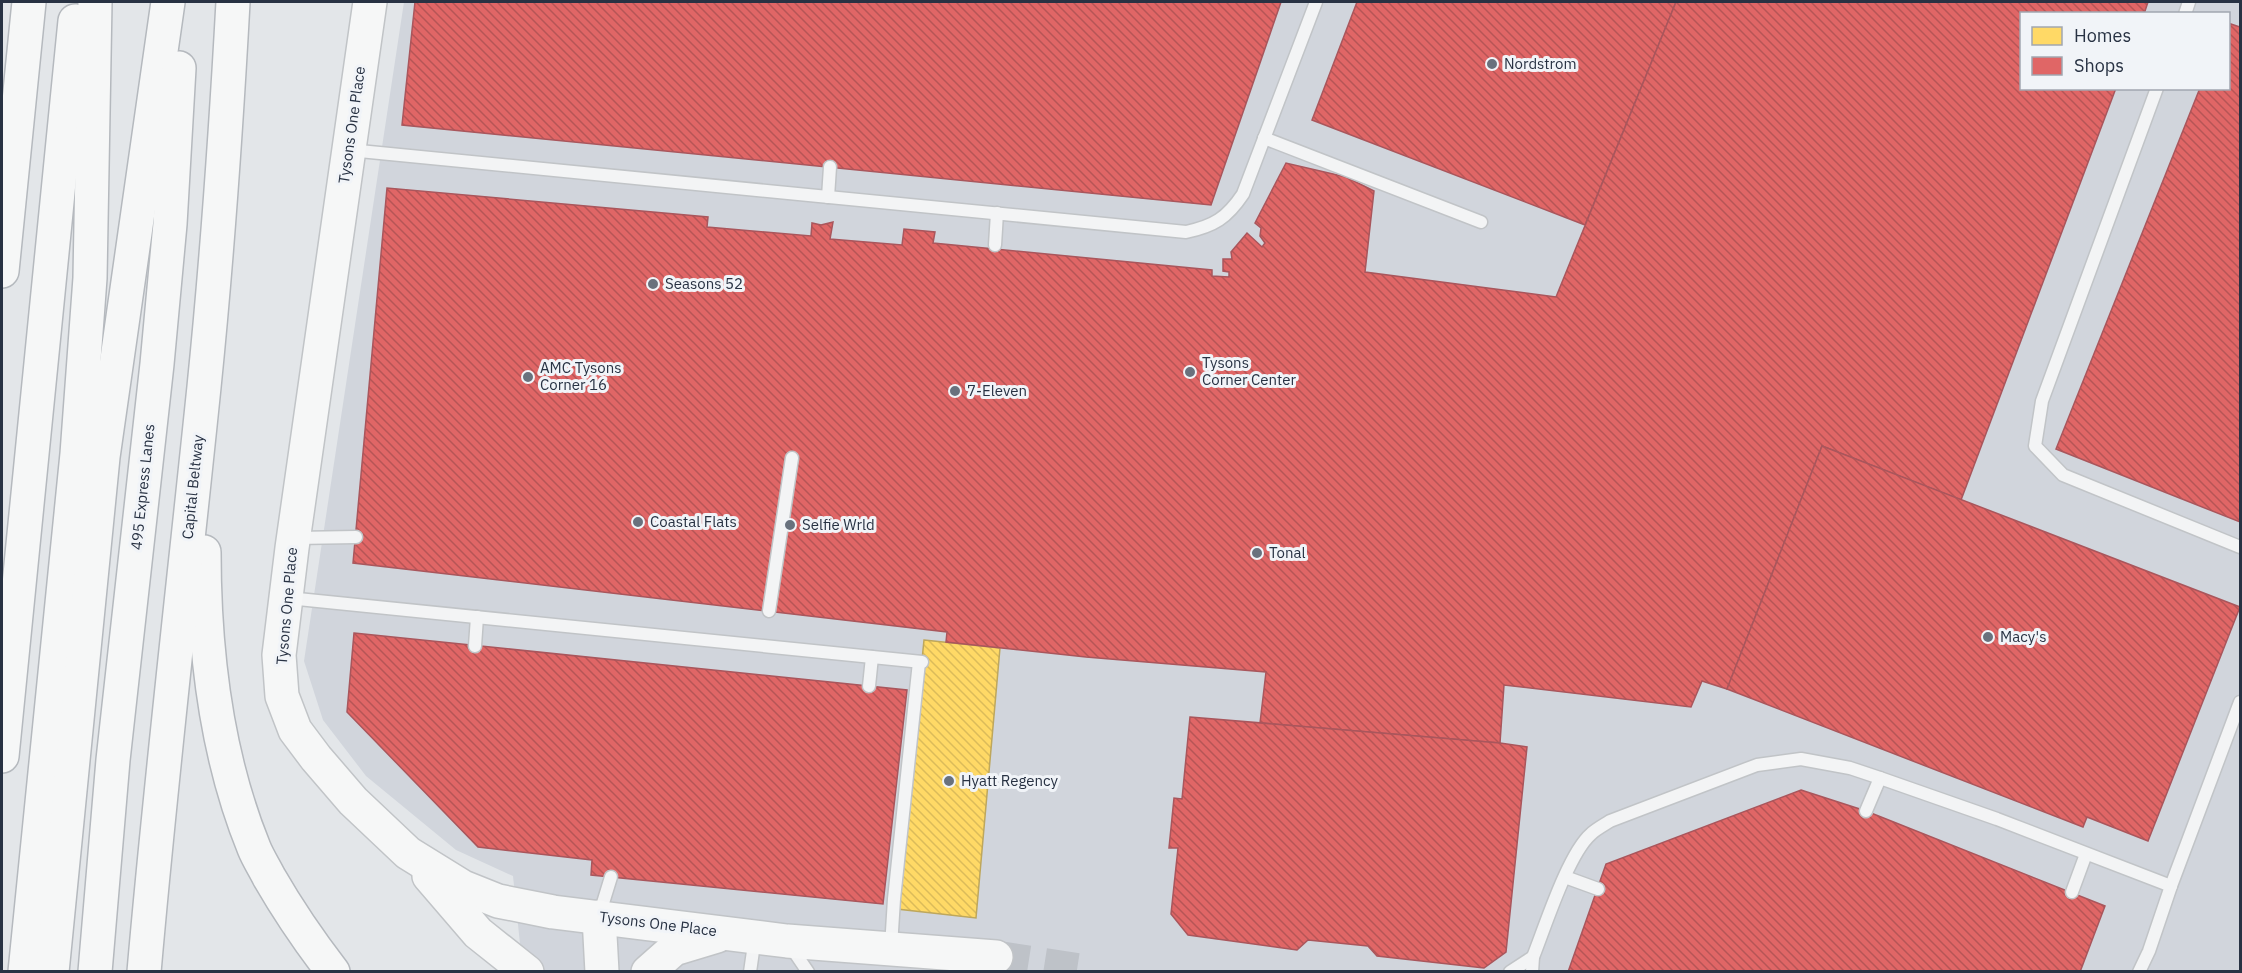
<svg xmlns="http://www.w3.org/2000/svg" width="2242" height="973" font-family="'IBM Plex Sans',sans-serif">
<defs>
<pattern id="homes-back-hatch" width="6" height="6" patternUnits="userSpaceOnUse" patternTransform="scale(1.5)"><rect width="6" height="6" fill="#ffd966"/><path d="M-1 5l2 2M0 0l6 6M5-1l2 2" fill="none" stroke="#dbbb5a"/></pattern>
<pattern id="shops-back-hatch" width="6" height="6" patternUnits="userSpaceOnUse" patternTransform="scale(1.5)"><rect width="6" height="6" fill="#e06666"/><path d="M-1 5l2 2M0 0l6 6M5-1l2 2" fill="none" stroke="#b65556"/></pattern>
</defs>
<rect width="100%" height="100%" fill="#e3e6e9"/>
<path fill="#d1d5dc" fill-rule="evenodd" d="M 404,2 L 2240,2 L 2240,971 L 544,971 L 520,944 L 513,876 L 456,850 L 366,776 L 323,720 L 304,661 ZM 2022,14 L 2228,14 L 2228,88 L 2022,88 Z"/>
<path fill="url(#homes-back-hatch)" stroke="#bea75c" stroke-width="1.5" d="M 924,640 L 1000,648 L 976,918 L 897,909 Z"/>
<g fill="url(#shops-back-hatch)" stroke="#a9565c" stroke-width="1.5">
<path d="M 415,2 L 1281,2 L 1211,205 L 402,125 Z"/>
<path d="M 1357,2 L 1676,2 L 1585,225 L 1312,120 Z"/>
<path d="M 1676,2 L 2148,2 L 2144,14 L 2022,14 L 2022,88 L 2116,88 L 1961,500 L 1822,446 L 1727,689 L 1702,681 L 1691,707 L 1504,685 L 1500,743 L 1260,723 L 1266,672 L 1086,657 L 946,642 L 947,632 L 353,563 L 387,188 L 708,217 L 707,227 L 811,236 L 812,223 L 821,225 L 833,222 L 830,239 L 902,245 L 904,229 L 935,232 L 933,243 L 1212,270 L 1212,276 L 1229,277 L 1229,272 L 1223,271 L 1223,259 L 1232,259 L 1231,252 L 1247,233 L 1262,247 L 1265,243 L 1260,236 L 1261,228 L 1255,223 L 1286,163 L 1346,177 L 1374,191 L 1365,272 L 1556,297 Z"/>
<path d="M 2228,23 L 2240,27 L 2240,522 L 2056,449 L 2200,88 L 2228,88 Z"/>
<path d="M 1822,446 L 2240,607 L 2148,841 L 2087,817 L 2083,827 L 1727,689 Z"/>
<path d="M 354,633 L 907,690 L 883,904 L 591,875 L 592,860 L 478,847 L 347,712 Z"/>
<path d="M 1190,717 L 1500,743 L 1527,747 L 1506,952 L 1484,968 L 1377,956 L 1368,946 L 1308,940 L 1297,950 L 1188,935 L 1171,914 L 1178,848 L 1169,848 L 1174,798 L 1182,799 Z"/>
<path d="M 1801,790 L 1866,811 L 2105,906 L 2080,972 L 1568,972 L 1606,864 Z"/>
</g>
<g fill="none" stroke-linecap="round" stroke-linejoin="round">
<path stroke="#bec2c8" stroke-width="33" stroke-dasharray="33 16" stroke-linecap="butt" d="M 996,957 L 1092,972"/>
<g stroke="#c1c4c7" stroke-width="15">
<g id="lane">
<path d="M 2185,14 L 2189,2"/>
<path d="M 2157,88 L 2042,401 L 2035,446 L 2063,475 L 2240,547"/>
<path d="M 1264,138 L 1481,222"/>
<path d="M 349,150 L 1186,232 C 1214,226 1227,218 1243,194 L 1316,2"/>
<path d="M 828,197 L 830,167"/>
<path d="M 995,245 L 997,213"/>
<path d="M 295,538 L 356,537"/>
<path d="M 288,598 L 922,662"/>
<path d="M 769,611 L 792,458"/>
<path d="M 475,646 L 477,617"/>
<path d="M 869,686 L 872,657"/>
<path d="M 1866,811 L 1880,778"/>
<path d="M 1565,877 L 1598,889"/>
<path d="M 2072,892 L 2086,854"/>
<path d="M 599,916 L 611,877"/>
<path d="M 791,947 L 808,972"/>
<path d="M 891,947 L 894,899 L 919,662"/>
<path d="M 750,972 L 755,937"/>
<path d="M 1510,972 L 1533,957"/>
<path d="M 1532,972 L 1533,957 C 1545,927 1568,854 1591,834 C 1596,829 1604,825 1610,821 L 1757,765 L 1801,759 L 1850,768 L 1880,778 L 1997,819 L 2171,886"/>
<path d="M 2139,972 L 2149,951 L 2171,886 L 2240,702"/>
</g>
</g>
<g stroke="#c1c4c7" stroke-width="36">
<g id="secondary">
<path d="M 370,2 L 292,548 L 279,655 L 282,696 L 295,730 L 316,758 L 353,801 L 408,853 L 463,887 L 498,901 L 553,912 L 787,941 L 996,957"/>
<path d="M 429,876 L 478,933 L 527,972"/>
<path d="M 599,917 L 602,972"/>
<path d="M 648,972 L 674,949 L 717,936"/>
</g>
</g>
<g stroke="#b5b9be" stroke-width="36">
<g id="highway">
<path d="M 2,271 L 29,2"/>
<path d="M 204,552 C 204,652 216,755 254,848 C 258,858 264,867 269,877 C 288,910 309,941 333,972"/>
<path d="M 2,756 L 75,21"/>
<path d="M 25,972 L 77,454 L 90,278 L 95,2"/>
<path d="M 52,972 L 103,457 L 168,2"/>
<path d="M 95,972 L 113,760 L 157,364 L 170,224 L 179,68"/>
<path d="M 144,972 C 161,776 184,582 204,387 C 217,259 226,130 233,2"/>
</g>
</g>
<use href="#lane" stroke="#f3f4f5" stroke-width="12"/>
<use href="#secondary" stroke="#f6f7f7" stroke-width="33"/>
<use href="#highway" stroke="#f6f7f7" stroke-width="33"/>
</g>
<g fill="#69717d" stroke="#f1f4f8" stroke-width="2">
<circle cx="1492" cy="64" r="6"/>
<circle cx="653" cy="284" r="6"/>
<circle cx="1190" cy="372" r="6"/>
<circle cx="528" cy="377" r="6"/>
<circle cx="955" cy="391" r="6"/>
<circle cx="638" cy="522" r="6"/>
<circle cx="790" cy="525" r="6"/>
<circle cx="1257" cy="553" r="6"/>
<circle cx="1988" cy="637" r="6"/>
<circle cx="949" cy="781" r="6"/>
</g>
<g text-anchor="middle" stroke-width="6" stroke-linejoin="round" paint-order="stroke">
<g font-size="15" fill="#283243" stroke="#f1f4f8" text-anchor="start">
<text x="1504" y="69">Nordstrom</text>
<text x="665" y="289">Seasons 52</text>
<text x="1202" y="368">Tysons<tspan x="1202" dy="17">Corner Center</tspan></text>
<text x="540" y="373">AMC Tysons<tspan x="540" dy="17">Corner 16</tspan></text>
<text x="967" y="396">7-Eleven</text>
<text x="650" y="527">Coastal Flats</text>
<text x="802" y="530">Selfie Wrld</text>
<text x="1269" y="558">Tonal</text>
<text x="2000" y="642">Macy's</text>
<text x="961" y="786">Hyatt Regency</text>
</g>
<g font-size="15" fill="#283243" stroke="#f1f4f8">
<text transform="translate(352 125) rotate(-82)" y="5">Tysons One Place</text>
<text transform="translate(143 487) rotate(-84)" y="5">495 Express Lanes</text>
<text transform="translate(193 487) rotate(-84)" y="5">Capital Beltway</text>
<text transform="translate(287 606) rotate(-85)" y="5">Tysons One Place</text>
<text transform="translate(658 924) rotate(7)" y="5">Tysons One Place</text>
</g>
</g>
<rect width="2242" height="973" fill="none" stroke="#283243" stroke-width="6"/>
<rect x="2020" y="12" width="210" height="78" fill="#f1f4f8" stroke="#a1a6b0" stroke-width="1.5"/>
<rect x="2032" y="27" width="30" height="18" fill="#ffd966" stroke="#a1a6b0" stroke-width="1.5"/>
<text x="2074" y="42" font-size="18" fill="#283243">Homes</text>
<rect x="2032" y="57" width="30" height="18" fill="#e06666" stroke="#a1a6b0" stroke-width="1.5"/>
<text x="2074" y="72" font-size="18" fill="#283243">Shops</text>
</svg>
